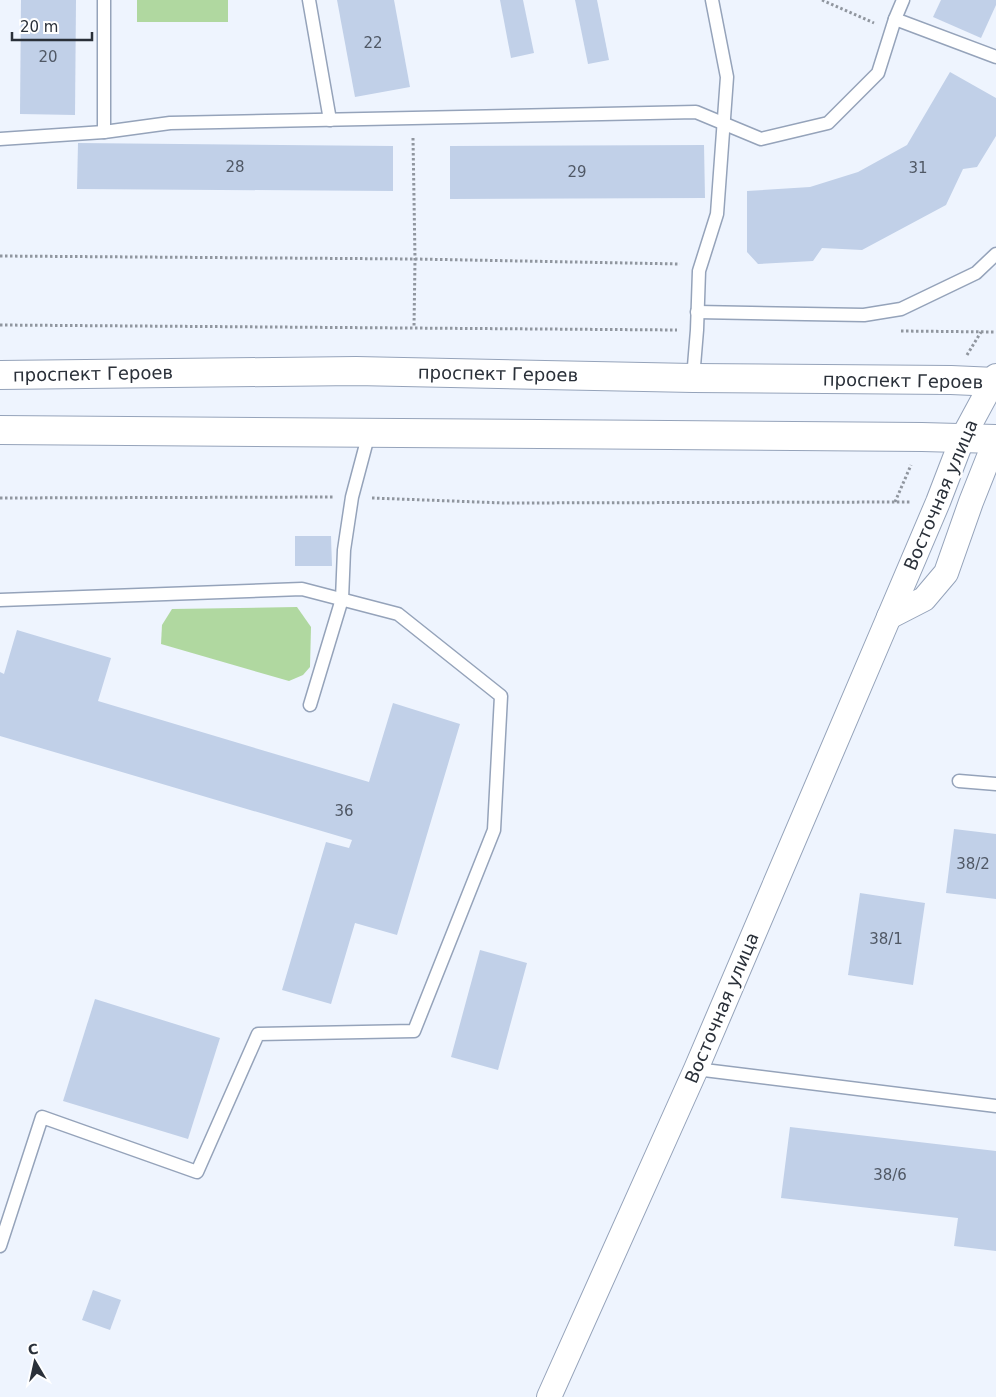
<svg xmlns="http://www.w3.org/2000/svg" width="996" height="1397" font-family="'DejaVu Sans',sans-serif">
<rect width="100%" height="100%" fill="#eef4fe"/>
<g fill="#b0d8a0">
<rect x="137" y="0" width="91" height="22"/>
<path d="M 297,607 L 311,627 L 310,667 L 303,675 L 289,681 L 161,644 L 162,625 L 172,609 Z"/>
</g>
<g fill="#c1d0e8">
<path d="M 21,0 L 76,0 L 75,115 L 20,114 Z"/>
<path d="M 337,0 L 394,0 L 410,87 L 355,97 Z"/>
<path d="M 500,0 L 523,0 L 534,53 L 511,58 Z"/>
<path d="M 575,0 L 597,0 L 609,60 L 588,64 Z"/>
<path d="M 941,0 L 996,0 L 996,5 L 981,38 L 933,17 Z"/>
<path d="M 950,72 L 996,98 L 996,136 L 977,167 L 963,169 L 946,205 L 862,250 L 822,248 L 813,261 L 758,264 L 747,252 L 747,191 L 810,187 L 858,172 L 907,145 Z"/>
<path d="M 78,143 L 393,146 L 393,191 L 77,189 Z"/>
<path d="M 704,145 L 705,198 L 450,199 L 450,146 Z"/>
<path d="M 295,536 L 331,536 L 332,566 L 295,566 Z"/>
<path d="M 17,630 L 111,658 L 98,701 L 369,782 L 393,703 L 460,724 L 397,935 L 355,923 L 331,1004 L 282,990 L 326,842 L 349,848 L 352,840 L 0,736 L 0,672 L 4,674 Z"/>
<path d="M 954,829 L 996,834 L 996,899 L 946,893 Z"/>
<path d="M 860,893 L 925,903 L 913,985 L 848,975 Z"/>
<path d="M 480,950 L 527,963 L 498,1070 L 451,1057 Z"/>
<path d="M 95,999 L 220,1038 L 188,1139 L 63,1101 Z"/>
<path d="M 790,1127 L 996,1151 L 996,1251 L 954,1246 L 958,1218 L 781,1198 Z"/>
<path d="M 93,1290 L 121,1300 L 110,1330 L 82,1320 Z"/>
</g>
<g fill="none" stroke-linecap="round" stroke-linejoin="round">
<g stroke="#95a3ba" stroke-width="15">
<g id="lane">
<path d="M 104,0 L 104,132"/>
<path d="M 309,0 L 330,120"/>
<path d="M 895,19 L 903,0"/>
<path d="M 0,139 L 104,132 L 170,123 L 696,112 L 761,139 L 828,123 L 878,73 L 895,19 L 996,57"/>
<path d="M 697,312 L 864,315 L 901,309 L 976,273 L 996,254"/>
<path d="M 693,378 L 697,330 L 699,271 L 717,214 L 727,77 L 712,0"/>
<path d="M 0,600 L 302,589 L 398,614 L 501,696 L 494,830 L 414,1031 L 258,1034 L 197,1172 L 42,1117 L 0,1246"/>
<path d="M 310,705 L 342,599 L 344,550 L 352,497 L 369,433"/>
<path d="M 959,781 L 996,784"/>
<path d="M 696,1069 L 996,1106"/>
</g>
</g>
<g stroke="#95a3ba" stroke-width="26">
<g id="street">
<path d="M 889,617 L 924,599 L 946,573 L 971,502 L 996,439"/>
<path d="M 549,1397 L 696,1069 L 889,617 L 938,502 L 963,437 L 996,376"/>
</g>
</g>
<g stroke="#95a3ba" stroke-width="30">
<g id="secondary">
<path d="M 0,375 L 356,371 L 693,378 L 951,380 L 996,382"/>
<path d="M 0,430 L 922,437 L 996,439"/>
</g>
</g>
<g stroke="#90969f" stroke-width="3" stroke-dasharray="2.5 2.5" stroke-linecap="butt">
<path d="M 822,0 L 874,23"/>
<path d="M 413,138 L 415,259 L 414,327"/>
<path d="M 0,256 L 415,259 L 680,264"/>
<path d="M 0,325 L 677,330"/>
<path d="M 901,331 L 996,332"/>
<path d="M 967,355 L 981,332"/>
<path d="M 0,498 L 333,497"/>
<path d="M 372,498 L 504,503 L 910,502"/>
<path d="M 895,502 L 911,465"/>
</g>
<use href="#lane" stroke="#fff" stroke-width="12"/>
<use href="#street" stroke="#fff" stroke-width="24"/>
<use href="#secondary" stroke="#fff" stroke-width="28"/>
</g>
<g text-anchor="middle" stroke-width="5" stroke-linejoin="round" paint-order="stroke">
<g font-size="15" fill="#505865">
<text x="373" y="48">22</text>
<text x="48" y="62">20</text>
<text x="235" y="172">28</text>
<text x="918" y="173">31</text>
<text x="577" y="177">29</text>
<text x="344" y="816">36</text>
<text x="973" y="869">38/2</text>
<text x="886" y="944">38/1</text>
<text x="890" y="1180">38/6</text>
</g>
<g font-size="18" fill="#2a3039" stroke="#fff">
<text transform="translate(93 374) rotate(-1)" y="6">проспект Героев</text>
<text transform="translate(498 374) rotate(1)" y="6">проспект Героев</text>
<text transform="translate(903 381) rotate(1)" y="6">проспект Героев</text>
<text transform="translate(941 495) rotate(-67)" y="6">Восточная улица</text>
<text transform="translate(722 1008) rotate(-67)" y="6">Восточная улица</text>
</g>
</g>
<g transform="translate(35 1362) rotate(351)" stroke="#ffffff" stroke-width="4" paint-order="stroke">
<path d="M0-4L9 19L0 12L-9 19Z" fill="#2a3039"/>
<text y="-8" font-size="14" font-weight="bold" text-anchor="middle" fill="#2a3039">С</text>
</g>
<path d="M12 32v8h80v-8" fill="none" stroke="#2a3039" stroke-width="2.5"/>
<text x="20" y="32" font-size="15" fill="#2a3039" stroke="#ffffff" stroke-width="4" paint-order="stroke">20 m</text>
</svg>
